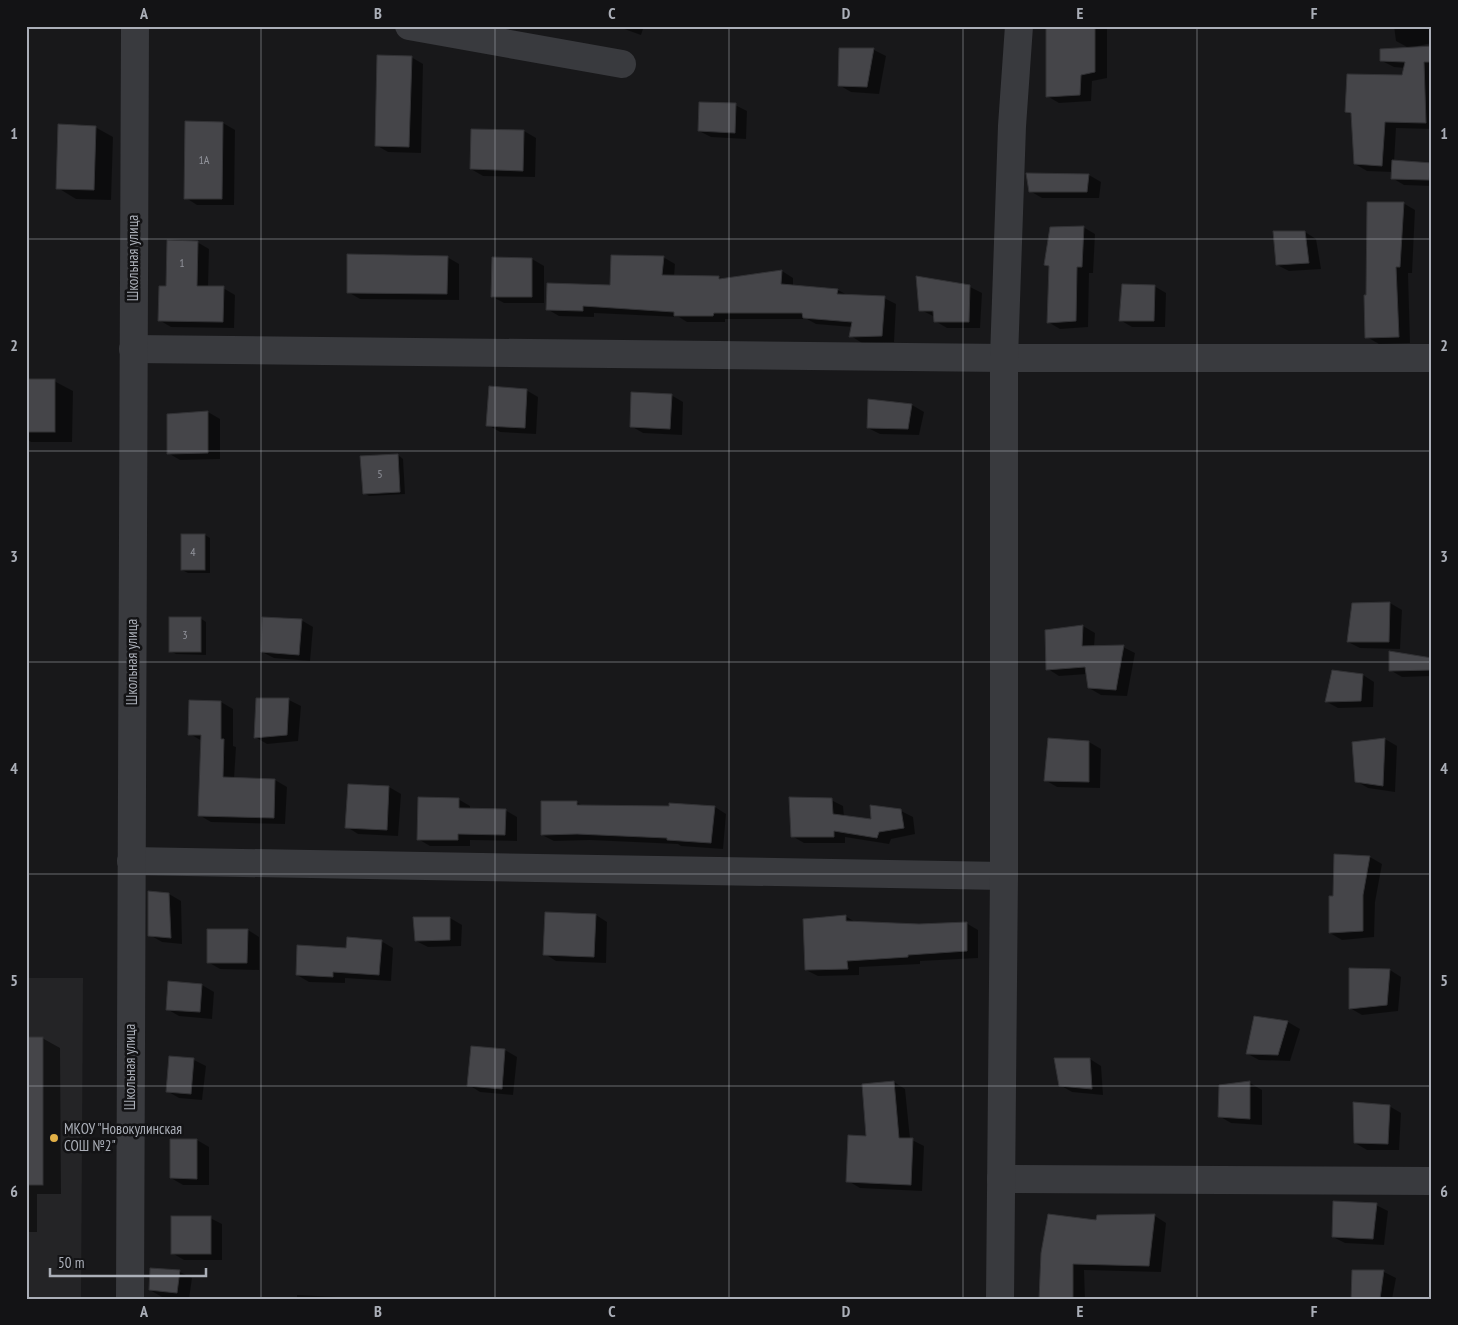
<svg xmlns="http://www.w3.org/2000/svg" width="1458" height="1325" font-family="'PT Sans Narrow',sans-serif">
<rect width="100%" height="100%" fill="#18181a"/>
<path fill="#242426" d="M 26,978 L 83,978 L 81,1299 L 26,1299 Z"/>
<g fill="#0007">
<path d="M 616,26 L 644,26 L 641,35 Z"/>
<path d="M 1053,26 L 1107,26 L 1107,78 L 1092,81 L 1091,101 L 1059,103 L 1047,96 Z"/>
<path d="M 1394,26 L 1431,26 L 1432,43 L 1418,46 L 1419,48 L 1432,47 L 1432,129 L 1396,128 L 1394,162 L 1432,164 L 1432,186 L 1404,185 L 1392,178 L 1392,172 L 1367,171 L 1355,164 L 1352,115 L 1346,112 L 1403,77 L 1405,68 L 1394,67 L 1382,61 L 1409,48 L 1396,41 Z"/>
<path d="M 840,49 L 874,50 L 886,56 L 879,94 L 851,92 L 839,85 Z"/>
<path d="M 411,57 L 423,64 L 421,153 L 388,152 L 376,145 Z"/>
<path d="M 735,105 L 747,111 L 746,139 L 711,137 L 699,131 Z"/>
<path d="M 187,123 L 223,123 L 235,130 L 234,205 L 197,205 L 186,198 Z"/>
<path d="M 95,127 L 113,137 L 111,200 L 76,199 L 58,188 Z"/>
<path d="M 524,131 L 536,138 L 535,177 L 483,176 L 471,169 Z"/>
<path d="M 1028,174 L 1089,175 L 1101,182 L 1099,198 L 1042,198 L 1030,191 Z"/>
<path d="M 1403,203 L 1415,210 L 1412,273 L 1408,273 L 1410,343 L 1379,344 L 1367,337 Z"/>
<path d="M 1083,227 L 1095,234 L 1093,273 L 1089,273 L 1088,327 L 1060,329 L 1048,322 L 1050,267 L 1046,265 Z"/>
<path d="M 1305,232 L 1316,239 L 1321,269 L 1289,271 L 1277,265 Z"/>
<path d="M 197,242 L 209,249 L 208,287 L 223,288 L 235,295 L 234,328 L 171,327 L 159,320 L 167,287 Z"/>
<path d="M 447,257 L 459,264 L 459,300 L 360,299 L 348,292 Z"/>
<path d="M 663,257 L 675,264 L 674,277 L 719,277 L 723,279 L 782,271 L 793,278 L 793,286 L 838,290 L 849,296 L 884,298 L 896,304 L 894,342 L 862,343 L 851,336 L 852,327 L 816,324 L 807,319 L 725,319 L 725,322 L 687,322 L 679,317 L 594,313 L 594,317 L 559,316 L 547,309 L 611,287 Z"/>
<path d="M 532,259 L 544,266 L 544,303 L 504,303 L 493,297 Z"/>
<path d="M 1154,286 L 1166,293 L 1165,327 L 1132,327 L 1120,320 Z"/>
<path d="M 970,287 L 982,293 L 980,328 L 947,328 L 935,321 L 935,317 L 921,310 Z"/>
<path d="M 26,381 L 54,381 L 73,391 L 72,442 L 31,442 L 26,439 Z"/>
<path d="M 526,390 L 538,397 L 536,434 L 500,432 L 488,425 Z"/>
<path d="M 671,395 L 683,402 L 682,435 L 643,433 L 631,426 Z"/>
<path d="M 870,400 L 912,405 L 924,412 L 919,435 L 880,434 L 868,428 Z"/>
<path d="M 208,412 L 220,419 L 220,459 L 180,460 L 168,453 Z"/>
<path d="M 398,455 L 403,459 L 405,494 L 369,496 L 364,493 Z"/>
<path d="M 205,535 L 210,538 L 210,573 L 188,573 L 182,570 Z"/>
<path d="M 1390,603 L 1402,610 L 1400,649 L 1360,648 L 1348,642 L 1353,605 Z"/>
<path d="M 200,618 L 206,622 L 206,655 L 176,654 L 170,651 Z"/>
<path d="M 301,620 L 313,627 L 310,661 L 274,658 L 262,652 Z"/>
<path d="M 1083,626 L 1095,633 L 1094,647 L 1123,647 L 1135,653 L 1127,696 L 1101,695 L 1089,688 L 1087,674 L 1059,676 L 1048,669 L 1047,631 Z"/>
<path d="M 1432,659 L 1432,676 L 1402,677 L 1390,670 Z"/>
<path d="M 1363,675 L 1374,682 L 1373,707 L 1338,708 L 1327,702 Z"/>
<path d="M 289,700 L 301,706 L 298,741 L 267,744 L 255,737 Z"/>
<path d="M 221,702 L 233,709 L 233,746 L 236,747 L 234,779 L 275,780 L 287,787 L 285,824 L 211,822 L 199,815 L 202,741 L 190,734 Z"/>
<path d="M 1385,739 L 1397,746 L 1395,792 L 1368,788 L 1356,781 Z"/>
<path d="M 1089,742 L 1101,749 L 1100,788 L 1057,787 L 1045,780 Z"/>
<path d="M 389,787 L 401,794 L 398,836 L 358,834 L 347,827 Z"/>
<path d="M 458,799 L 470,806 L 470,809 L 505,810 L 517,817 L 517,841 L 470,840 L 470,846 L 430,846 L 418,839 Z"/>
<path d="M 831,800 L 843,806 L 844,817 L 872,821 L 901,811 L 913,817 L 915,834 L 891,839 L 889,844 L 845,837 L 845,843 L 804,843 L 792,836 Z"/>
<path d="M 576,802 L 585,807 L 715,807 L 726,814 L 723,849 L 681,846 L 678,844 L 590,840 L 554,841 L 542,835 Z"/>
<path d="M 1335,856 L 1370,857 L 1382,864 L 1375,902 L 1374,937 L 1342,940 L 1330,933 L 1334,897 Z"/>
<path d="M 169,894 L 181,901 L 182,944 L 162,942 L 150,935 Z"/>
<path d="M 596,915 L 607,922 L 606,963 L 556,961 L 545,954 Z"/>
<path d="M 845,916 L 857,923 L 919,925 L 966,923 L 978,930 L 978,958 L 920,961 L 920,964 L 859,967 L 859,975 L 818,976 L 806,970 Z"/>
<path d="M 450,918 L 462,925 L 461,946 L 428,947 L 416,941 Z"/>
<path d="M 248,930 L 259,937 L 259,970 L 220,969 L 208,962 Z"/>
<path d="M 381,941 L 393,948 L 391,981 L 345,978 L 345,983 L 309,982 L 297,975 L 347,949 Z"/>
<path d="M 1390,970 L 1401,977 L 1398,1011 L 1362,1015 L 1350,1008 Z"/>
<path d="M 169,982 L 202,985 L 214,992 L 212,1019 L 179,1016 L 167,1009 Z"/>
<path d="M 1255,1018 L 1288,1022 L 1300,1029 L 1290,1061 L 1259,1060 L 1248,1054 Z"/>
<path d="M 26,1038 L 42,1038 L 60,1048 L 61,1194 L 37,1194 L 37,1232 L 26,1232 Z"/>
<path d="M 472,1047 L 505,1050 L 517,1057 L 513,1095 L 480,1092 L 469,1085 Z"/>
<path d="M 1090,1059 L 1101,1066 L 1103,1095 L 1072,1092 L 1060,1085 Z"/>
<path d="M 194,1060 L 206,1066 L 202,1100 L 179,1098 L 167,1091 Z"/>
<path d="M 894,1082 L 905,1089 L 910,1139 L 924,1146 L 922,1191 L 860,1188 L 848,1181 Z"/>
<path d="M 1250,1083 L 1262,1090 L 1262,1125 L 1231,1123 L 1219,1116 Z"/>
<path d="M 1389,1106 L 1401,1113 L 1399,1150 L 1367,1150 L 1355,1143 Z"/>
<path d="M 171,1140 L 197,1140 L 209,1147 L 209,1185 L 183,1185 L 171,1178 Z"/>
<path d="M 1376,1205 L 1388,1211 L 1384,1245 L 1345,1243 L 1333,1237 Z"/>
<path d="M 1155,1216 L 1166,1223 L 1161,1272 L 1084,1270 L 1085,1299 L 1040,1299 L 1097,1221 Z"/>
<path d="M 210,1218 L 222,1224 L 222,1260 L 184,1260 L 172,1253 Z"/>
<path d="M 1353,1271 L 1384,1272 L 1396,1278 L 1392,1299 L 1353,1299 Z"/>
<path d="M 180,1272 L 192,1278 L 189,1299 L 162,1297 L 150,1290 Z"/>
<path d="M 297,1295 L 337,1297 L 341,1299 L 297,1299 Z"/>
</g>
<g fill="#454549" stroke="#323235">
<path d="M 1046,26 L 1095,26 L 1095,72 L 1081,75 L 1080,95 L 1046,97 Z"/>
<path d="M 1432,46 L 1432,62 L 1424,62 L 1426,123 L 1385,122 L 1382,166 L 1354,164 L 1351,113 L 1345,112 L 1347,74 L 1402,75 L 1405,62 L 1380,61 L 1380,49 Z"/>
<path d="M 839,48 L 874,48 L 867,87 L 838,86 Z"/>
<path d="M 377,55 L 412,56 L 409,147 L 375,146 Z"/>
<path d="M 699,102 L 736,103 L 735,133 L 698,131 Z"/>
<path d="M 185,121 L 223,122 L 222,199 L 184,199 Z"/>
<path d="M 58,124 L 96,126 L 94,190 L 56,189 Z"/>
<path d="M 471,129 L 524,130 L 523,171 L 470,169 Z"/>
<path d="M 1392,160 L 1432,163 L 1429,180 L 1391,179 Z"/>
<path d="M 1026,173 L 1089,174 L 1087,192 L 1029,192 Z"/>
<path d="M 1367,202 L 1404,202 L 1400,267 L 1396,267 L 1399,337 L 1365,338 L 1364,295 L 1366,295 Z"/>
<path d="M 1084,226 L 1082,267 L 1077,267 L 1076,321 L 1047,323 L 1049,266 L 1044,265 L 1050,227 Z"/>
<path d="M 1273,231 L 1305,231 L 1309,263 L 1276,265 Z"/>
<path d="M 167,240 L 198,241 L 197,286 L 224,286 L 223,322 L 158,321 L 159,286 L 166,286 Z"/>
<path d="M 347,254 L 448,256 L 447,294 L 347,293 Z"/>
<path d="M 611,255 L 664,256 L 662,275 L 719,276 L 719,279 L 782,270 L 781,284 L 838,289 L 837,294 L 885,296 L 882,336 L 849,337 L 852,322 L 803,318 L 802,313 L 714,313 L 713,316 L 674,316 L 674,312 L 583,306 L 583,311 L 546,310 L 547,283 L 610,285 Z"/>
<path d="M 492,257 L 532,258 L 532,297 L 491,297 Z"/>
<path d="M 916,276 L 970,285 L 969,322 L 934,322 L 933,311 L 919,311 Z"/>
<path d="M 1122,284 L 1155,285 L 1154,321 L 1119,321 Z"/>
<rect x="26" y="379" width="29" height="53"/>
<path d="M 489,386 L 527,389 L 525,428 L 486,426 Z"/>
<path d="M 631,392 L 672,394 L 670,429 L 630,427 Z"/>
<path d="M 868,399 L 912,404 L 908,429 L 867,428 Z"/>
<path d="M 208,411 L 208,453 L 167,454 L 167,414 Z"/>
<path d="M 398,454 L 400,492 L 363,494 L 360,456 Z"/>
<rect x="181" y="534" width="24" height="36"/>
<path d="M 1390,602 L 1389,642 L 1347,642 L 1352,603 Z"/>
<rect x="169" y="617" width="32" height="35"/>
<path d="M 262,617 L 302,619 L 299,655 L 261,652 Z"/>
<path d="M 1083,625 L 1082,646 L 1124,645 L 1116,690 L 1088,688 L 1085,667 L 1046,670 L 1045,630 Z"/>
<path d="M 1389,651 L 1432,658 L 1432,670 L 1389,671 Z"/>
<path d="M 1332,670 L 1363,674 L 1361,701 L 1325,702 Z"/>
<path d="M 256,698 L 289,698 L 287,735 L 254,738 Z"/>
<path d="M 189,700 L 221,701 L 221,739 L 224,739 L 223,777 L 275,779 L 274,818 L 198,816 L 201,735 L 188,735 Z"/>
<path d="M 1048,738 L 1089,741 L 1089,782 L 1044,781 Z"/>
<path d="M 1385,738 L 1383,786 L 1355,782 L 1352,742 Z"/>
<path d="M 348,784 L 389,786 L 387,830 L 345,828 Z"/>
<path d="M 418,797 L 459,798 L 459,808 L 506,809 L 505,835 L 458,834 L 458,840 L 417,840 Z"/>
<path d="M 789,797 L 832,798 L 833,814 L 871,819 L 870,805 L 901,809 L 904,828 L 879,832 L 877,838 L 834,831 L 834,837 L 791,837 Z"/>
<path d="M 541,801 L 577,801 L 577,805 L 669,806 L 669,803 L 715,806 L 711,843 L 667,840 L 667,838 L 577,834 L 541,835 Z"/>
<path d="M 1334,854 L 1370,856 L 1363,895 L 1363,931 L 1329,933 L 1329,896 L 1333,896 Z"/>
<path d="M 148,891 L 169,893 L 171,938 L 148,936 Z"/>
<path d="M 545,912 L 596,914 L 594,957 L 543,955 Z"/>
<path d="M 846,915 L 846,921 L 919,924 L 967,922 L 967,951 L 908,955 L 908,957 L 847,961 L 848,969 L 805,970 L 803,919 Z"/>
<path d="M 413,917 L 450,917 L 450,940 L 415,941 Z"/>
<path d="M 207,929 L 248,929 L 247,963 L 207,963 Z"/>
<path d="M 347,937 L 382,940 L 379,975 L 333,972 L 333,977 L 296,975 L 297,945 L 346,948 Z"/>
<path d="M 1349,968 L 1390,969 L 1387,1005 L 1349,1009 Z"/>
<path d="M 168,981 L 202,984 L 200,1012 L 166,1010 Z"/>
<path d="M 1254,1016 L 1288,1021 L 1278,1055 L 1246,1054 Z"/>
<rect x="26" y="1037" width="17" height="148"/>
<path d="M 471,1046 L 505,1049 L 502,1089 L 467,1086 Z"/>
<path d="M 169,1056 L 194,1058 L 191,1094 L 166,1092 Z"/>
<path d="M 1054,1058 L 1090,1058 L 1092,1089 L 1059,1086 Z"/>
<path d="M 894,1081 L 899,1138 L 913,1138 L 911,1185 L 846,1182 L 848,1135 L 866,1136 L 862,1084 Z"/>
<path d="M 1250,1081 L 1250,1119 L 1218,1117 L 1219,1085 Z"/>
<path d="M 1353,1102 L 1390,1105 L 1388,1144 L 1354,1143 Z"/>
<path d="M 170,1139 L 197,1139 L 197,1179 L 170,1178 Z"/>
<path d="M 1333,1201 L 1377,1203 L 1373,1239 L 1332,1237 Z"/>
<path d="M 1048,1214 L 1096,1220 L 1097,1215 L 1155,1214 L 1149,1266 L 1073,1264 L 1073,1299 L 1039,1299 L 1041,1253 Z"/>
<rect x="171" y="1216" width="40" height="38"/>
<path d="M 150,1268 L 180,1270 L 177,1293 L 149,1290 Z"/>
<path d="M 1352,1270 L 1384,1270 L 1380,1299 L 1351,1299 Z"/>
</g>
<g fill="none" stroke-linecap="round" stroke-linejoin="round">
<g stroke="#393a3e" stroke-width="28">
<path d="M 409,26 L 622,64"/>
<path d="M 133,349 L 1004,358 L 1432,358"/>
<path d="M 131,861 L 1004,876"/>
<path d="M 1001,1179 L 1432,1181"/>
<path d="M 130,1299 L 135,26"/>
<path d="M 1000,1299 L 1004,876 L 1004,358 L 1012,126 L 1019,26"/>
</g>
</g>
<path fill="none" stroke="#abafb8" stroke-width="1" stroke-opacity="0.55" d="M 261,26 L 261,1299M 495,26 L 495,1299M 729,26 L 729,1299M 963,26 L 963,1299M 1197,26 L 1197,1299M 26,239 L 1432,239M 26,451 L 1432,451M 26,662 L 1432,662M 26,874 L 1432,874M 26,1086 L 1432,1086"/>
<circle fill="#e2b047" stroke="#131315" stroke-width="2" cx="54" cy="1138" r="5"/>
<g text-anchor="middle" stroke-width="5" stroke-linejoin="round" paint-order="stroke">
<g font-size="12" fill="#92949c">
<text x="204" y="164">1А</text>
<text x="182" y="267">1</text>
<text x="380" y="478">5</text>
<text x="193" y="556">4</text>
<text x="185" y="639">3</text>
</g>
<g font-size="15" fill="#abafb8" stroke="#131315">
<text transform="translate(133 258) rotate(-90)" y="5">Школьная улица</text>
<text transform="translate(132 662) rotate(-90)" y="5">Школьная улица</text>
<text transform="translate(130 1067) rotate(-90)" y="5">Школьная улица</text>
</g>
<g font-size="15" fill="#abafb8" stroke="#131315" text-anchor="start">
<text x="64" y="1134">МКОУ "Новокулинская<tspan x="64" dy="17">СОШ №2"</tspan></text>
</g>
</g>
<rect width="1458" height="1325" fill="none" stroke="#131315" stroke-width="55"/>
<path d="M50 1268v8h156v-8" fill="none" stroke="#abafb8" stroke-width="2.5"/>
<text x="58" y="1268" font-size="15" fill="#abafb8" stroke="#131315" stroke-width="4" paint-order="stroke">50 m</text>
<rect x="28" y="28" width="1402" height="1270" fill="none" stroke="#abafb8" stroke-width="2"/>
<g font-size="16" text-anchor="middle" font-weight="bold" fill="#abafb8">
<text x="144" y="19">A</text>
<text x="378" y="19">B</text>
<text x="612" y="19">C</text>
<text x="846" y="19">D</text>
<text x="1080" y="19">E</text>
<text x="1314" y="19">F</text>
<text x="14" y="139">1</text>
<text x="1444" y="139">1</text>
<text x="14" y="351">2</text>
<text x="1444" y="351">2</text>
<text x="14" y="562">3</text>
<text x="1444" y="562">3</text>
<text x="14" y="774">4</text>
<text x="1444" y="774">4</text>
<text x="14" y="986">5</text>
<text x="1444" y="986">5</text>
<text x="14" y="1197">6</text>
<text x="1444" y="1197">6</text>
<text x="144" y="1317">A</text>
<text x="378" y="1317">B</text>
<text x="612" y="1317">C</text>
<text x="846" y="1317">D</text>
<text x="1080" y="1317">E</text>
<text x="1314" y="1317">F</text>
</g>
</svg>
